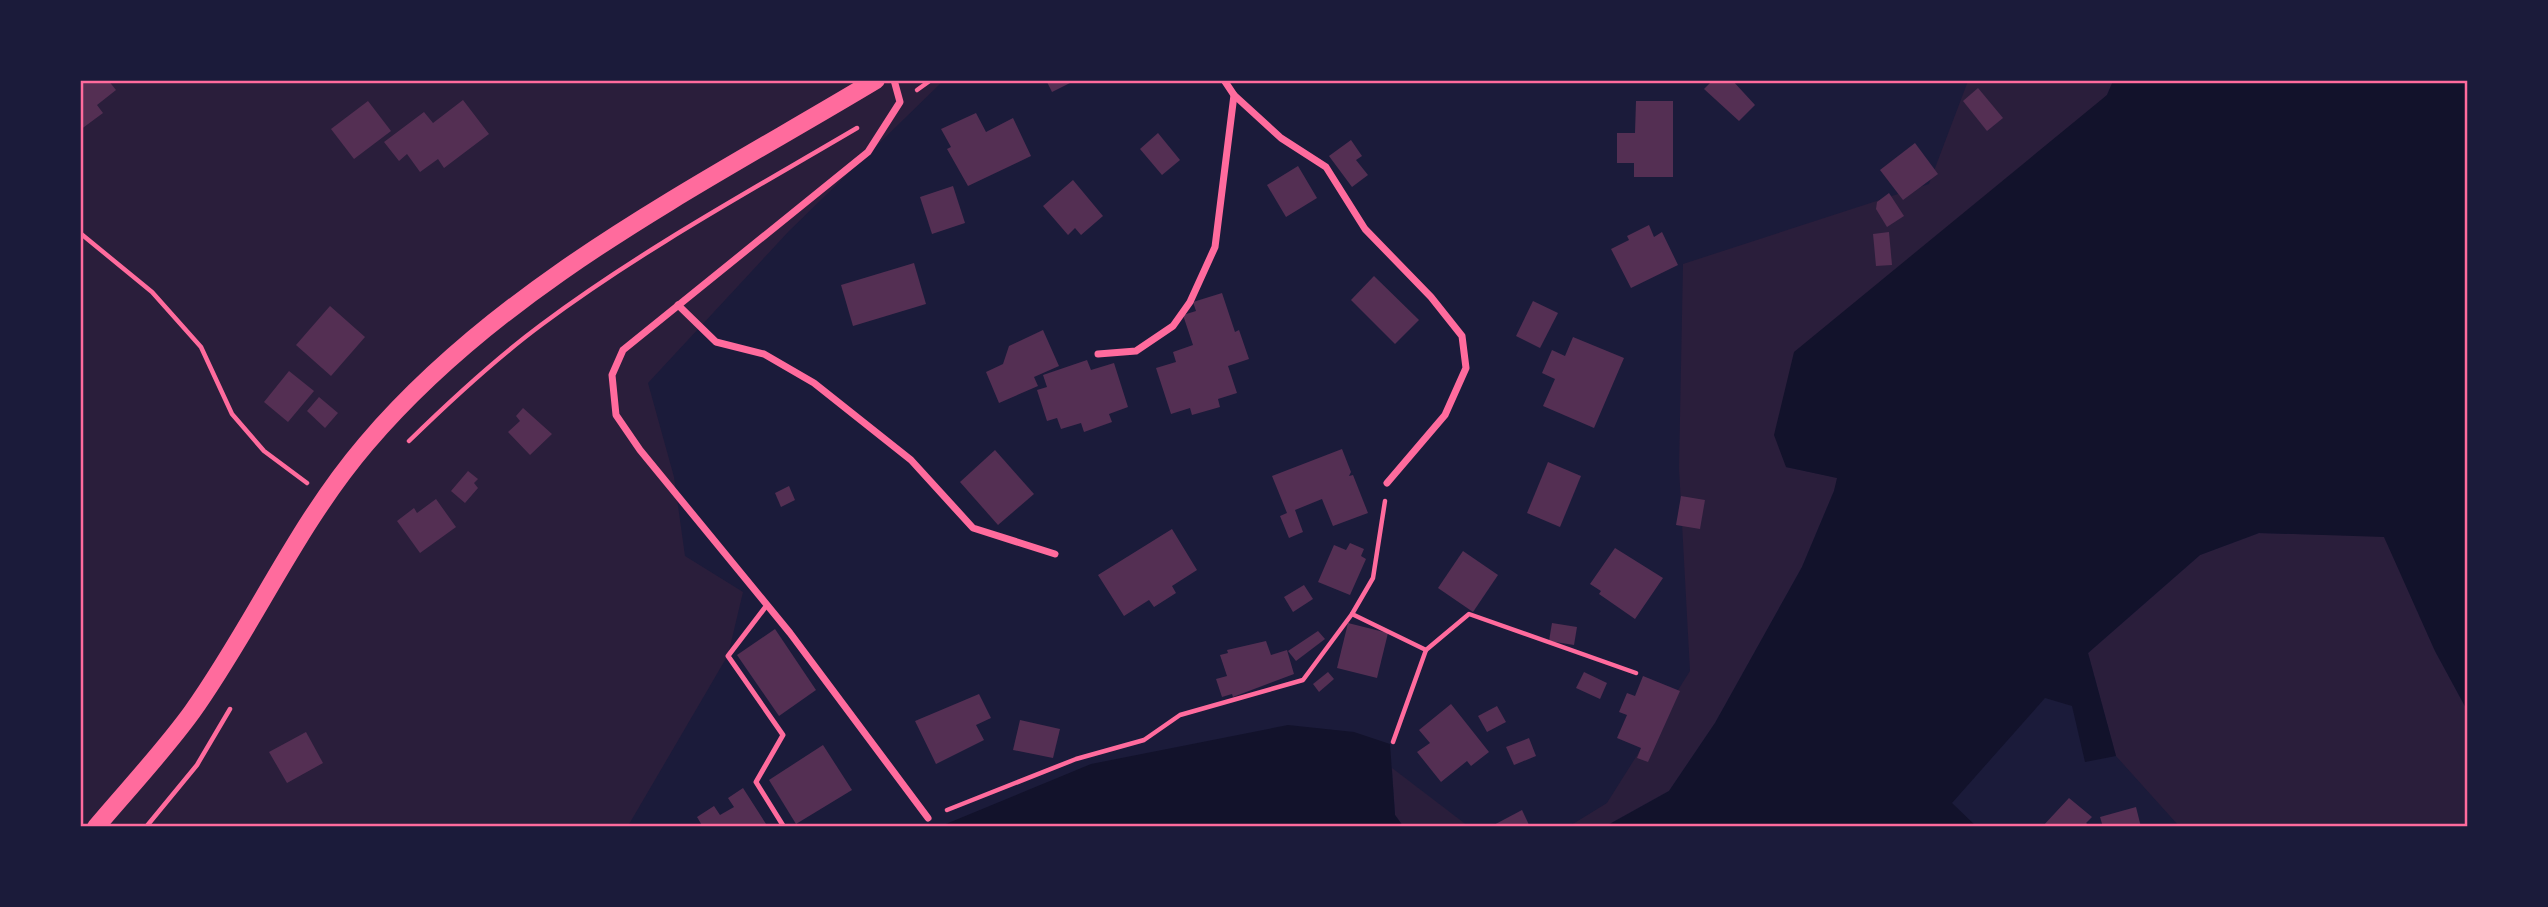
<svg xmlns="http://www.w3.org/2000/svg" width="2548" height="907" font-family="'Crimson Pro',serif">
<rect width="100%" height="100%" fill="#1b1b3a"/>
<g fill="#2a1e3b">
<path d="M 80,81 L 943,81 L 789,231 L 648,383 L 674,477 L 685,556 L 743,592 L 728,655 L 628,826 L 81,826 Z"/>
<path d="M 1968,81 L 2113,81 L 2107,95 L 1786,467 L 1838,478 L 1834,491 L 1802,567 L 1715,723 L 1669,791 L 1606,826 L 1568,827 L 1607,803 L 1690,671 L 1679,468 L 1683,264 L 1929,184 Z"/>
<path d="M 2259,533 L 2384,536 L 2435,651 L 2467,710 L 2467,826 L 2179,826 L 2116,756 L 2088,653 L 2200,555 Z"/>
<path d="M 1392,768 L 1468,826 L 1403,826 L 1395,815 Z"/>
</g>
<g fill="#12122b">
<path d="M 2113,81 L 2467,81 L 2467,710 L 2435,651 L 2384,537 L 2259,533 L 2200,555 L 2088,653 L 2116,756 L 2085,762 L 2072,706 L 2045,698 L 1952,803 L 1976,826 L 1606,826 L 1669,791 L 1715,723 L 1802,567 L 1834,491 L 1837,478 L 1786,467 L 1774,435 L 1794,352 L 2107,95 Z"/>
<path d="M 1288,725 L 1354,732 L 1390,744 L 1395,815 L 1403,826 L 941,826 L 1091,764 Z"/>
</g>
<g fill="#542f53">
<path d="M 80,80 L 108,80 L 116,90 L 97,105 L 103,113 L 80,130 Z"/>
<path d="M 1046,80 L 1076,80 L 1052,92 Z"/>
<path d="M 1713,80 L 1732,80 L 1755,105 L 1739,121 L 1704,89 Z"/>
<path d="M 1978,88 L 2003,118 L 1987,131 L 1963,101 Z"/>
<path d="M 463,100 L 489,134 L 444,168 L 438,159 L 420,172 L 407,154 L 399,161 L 384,142 L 424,112 L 433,123 Z"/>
<path d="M 368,101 L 391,131 L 354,159 L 331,129 Z"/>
<path d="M 1636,101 L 1673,101 L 1673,177 L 1634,177 L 1634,163 L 1617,163 L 1617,133 L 1635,133 Z"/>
<path d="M 976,113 L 986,132 L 1013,118 L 1031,156 L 968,186 L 947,149 L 951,147 L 941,129 Z"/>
<path d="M 1158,133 L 1180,160 L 1162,175 L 1140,149 Z"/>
<path d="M 1351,140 L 1362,156 L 1356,160 L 1368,175 L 1352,187 L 1329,156 Z"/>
<path d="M 1915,143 L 1938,174 L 1903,200 L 1880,170 Z"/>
<path d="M 1298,166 L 1317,198 L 1286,217 L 1267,185 Z"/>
<path d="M 1073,180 L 1103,216 L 1081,235 L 1075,228 L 1068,235 L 1043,206 Z"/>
<path d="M 953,186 L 965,223 L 932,234 L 920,197 Z"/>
<path d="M 1889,193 L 1904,216 L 1887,227 L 1876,209 L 1877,202 Z"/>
<path d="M 1649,225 L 1654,237 L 1662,232 L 1678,265 L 1631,288 L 1611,249 L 1629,240 L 1627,236 Z"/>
<path d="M 1889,232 L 1892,265 L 1876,266 L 1873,234 Z"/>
<path d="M 914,263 L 926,304 L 853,326 L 841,285 Z"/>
<path d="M 1374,276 L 1419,320 L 1395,344 L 1351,300 Z"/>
<path d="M 1222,293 L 1235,332 L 1239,330 L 1249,359 L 1228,366 L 1237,393 L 1218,399 L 1220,407 L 1192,415 L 1190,408 L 1171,414 L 1156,368 L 1176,362 L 1173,352 L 1193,345 L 1183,315 L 1196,311 L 1193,302 Z"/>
<path d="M 1533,301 L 1558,313 L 1540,348 L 1516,336 Z"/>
<path d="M 330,306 L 365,337 L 331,376 L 296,345 Z"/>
<path d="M 1043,330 L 1059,366 L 1034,377 L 1038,386 L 999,403 L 986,372 L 1003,364 L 1009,346 Z"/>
<path d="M 1573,337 L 1624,358 L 1594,428 L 1543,406 L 1555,379 L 1542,373 L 1552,350 L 1565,356 Z"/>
<path d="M 1087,360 L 1091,370 L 1114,363 L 1128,407 L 1109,414 L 1112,422 L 1084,432 L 1081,423 L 1061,429 L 1057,418 L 1047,421 L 1037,390 L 1047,387 L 1043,375 Z"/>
<path d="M 289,371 L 314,391 L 288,422 L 264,402 Z"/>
<path d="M 319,397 L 338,413 L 325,428 L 307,411 Z"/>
<path d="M 523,408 L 552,434 L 530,455 L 508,432 L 520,421 L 516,416 Z"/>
<path d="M 1342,449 L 1351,472 L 1349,476 L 1353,475 L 1368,513 L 1333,526 L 1322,499 L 1295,510 L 1303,532 L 1289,538 L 1280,516 L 1287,513 L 1272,476 Z"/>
<path d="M 995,450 L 1034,494 L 998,525 L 960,482 Z"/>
<path d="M 1548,462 L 1581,476 L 1560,527 L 1527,513 Z"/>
<path d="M 468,471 L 478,479 L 474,483 L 478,488 L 465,503 L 451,491 Z"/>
<path d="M 789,486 L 795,500 L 781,507 L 775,493 Z"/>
<path d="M 1681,496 L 1705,500 L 1700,529 L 1676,525 Z"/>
<path d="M 436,499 L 456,527 L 420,553 L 397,521 L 414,508 L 417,513 Z"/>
<path d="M 1172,529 L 1197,570 L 1172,586 L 1176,593 L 1154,607 L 1149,600 L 1124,616 L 1098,575 Z"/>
<path d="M 1350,543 L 1364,549 L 1361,556 L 1366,559 L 1350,595 L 1318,582 L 1334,545 L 1346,550 Z"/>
<path d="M 1615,548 L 1663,578 L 1635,619 L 1599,594 L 1601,591 L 1590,584 Z"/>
<path d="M 1463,551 L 1498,575 L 1473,612 L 1438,588 Z"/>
<path d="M 1304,585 L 1313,599 L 1293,612 L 1284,597 Z"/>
<path d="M 1348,623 L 1388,633 L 1377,678 L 1337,668 Z"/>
<path d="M 1552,623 L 1577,627 L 1574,645 L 1549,641 Z"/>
<path d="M 775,629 L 816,690 L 779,716 L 737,655 Z"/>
<path d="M 1318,631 L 1325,639 L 1296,661 L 1288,651 Z"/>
<path d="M 1266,641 L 1271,655 L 1287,650 L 1294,674 L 1233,697 L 1232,694 L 1222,697 L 1216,679 L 1227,676 L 1220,655 L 1228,653 L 1227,650 Z"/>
<path d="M 1328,672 L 1334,679 L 1319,692 L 1313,684 Z"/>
<path d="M 1584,672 L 1607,683 L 1600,699 L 1576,688 Z"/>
<path d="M 1643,676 L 1680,691 L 1648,762 L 1637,758 L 1641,748 L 1617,738 L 1627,715 L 1619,712 L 1627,693 L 1635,696 Z"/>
<path d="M 979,694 L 991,718 L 976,725 L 984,740 L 936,764 L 915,721 Z"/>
<path d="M 1451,704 L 1489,752 L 1471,766 L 1467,761 L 1441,782 L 1417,752 L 1430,743 L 1419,730 Z"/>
<path d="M 1497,706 L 1506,722 L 1487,732 L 1478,716 Z"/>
<path d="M 1020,720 L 1060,729 L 1053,758 L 1013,750 Z"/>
<path d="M 306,732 L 323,763 L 287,783 L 269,752 Z"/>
<path d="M 1529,738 L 1536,756 L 1514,765 L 1506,747 Z"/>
<path d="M 823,745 L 852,790 L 796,824 L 769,780 Z"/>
<path d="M 743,788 L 768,827 L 703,827 L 697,817 L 714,806 L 720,815 L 734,807 L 728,798 Z"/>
<path d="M 2069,798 L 2092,817 L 2086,823 L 2091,827 L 2042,827 Z"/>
<path d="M 2136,807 L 2141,827 L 2103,827 L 2100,817 Z"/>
<path d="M 1522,810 L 1530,827 L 1490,827 Z"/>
</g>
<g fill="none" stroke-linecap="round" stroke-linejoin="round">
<g stroke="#ff6b9d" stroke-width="4.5">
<path d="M 917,90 L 931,80"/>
<path d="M 80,233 L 152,292 L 201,347 L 232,414 L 264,451 L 307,483"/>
<path d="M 409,441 C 451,400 494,360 541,325 C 640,251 750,191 857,128"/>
<path d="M 1352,614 L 1426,650"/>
<path d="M 1393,742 L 1426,650 L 1469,614 L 1636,673"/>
<path d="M 947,810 L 1076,759 L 1144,740 L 1180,715 L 1303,680 L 1352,614 L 1373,578 L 1385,501"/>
<path d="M 146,827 L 197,765 L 230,709"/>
</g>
<path stroke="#ff6b9d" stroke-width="5" d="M 767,605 L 728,656 L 783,735 L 756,782 L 784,827"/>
<g stroke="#ff6b9d" stroke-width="7">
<path d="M 894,80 L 900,102 L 868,152 L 623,350 L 612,375 L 616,415 L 640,450 L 790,633 L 928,818"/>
<path d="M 1234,95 L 1281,138 L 1326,167 L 1365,229 L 1431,297 L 1462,336 L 1466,368 L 1445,415 L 1387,483"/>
<path d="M 678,305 L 716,342 L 764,354 L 814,383 L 911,460 L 973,528 L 1055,554"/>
<path d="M 1098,354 L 1136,351 L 1173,326 L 1190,302 L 1215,247 L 1234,95 L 1224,80"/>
</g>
<path stroke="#ff6b9d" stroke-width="18" d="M 96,827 C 128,789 163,752 192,712 C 254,625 296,526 366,444 C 503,283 698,187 876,80"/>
</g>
<rect width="2548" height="907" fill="none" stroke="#1b1b3a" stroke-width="164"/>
<rect x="82" y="82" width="2384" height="743" fill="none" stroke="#ff6b9d" stroke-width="2.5"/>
</svg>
